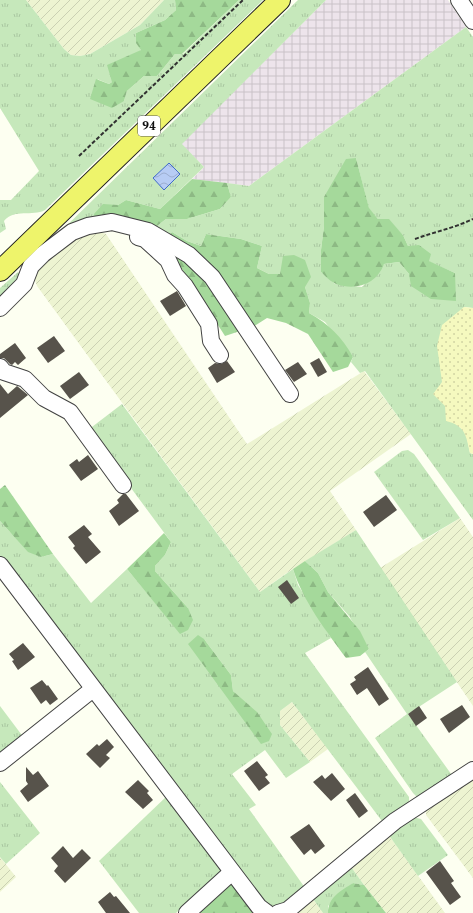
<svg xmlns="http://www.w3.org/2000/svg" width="473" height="913" font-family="Spectral,serif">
<defs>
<pattern id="industrial-grid" width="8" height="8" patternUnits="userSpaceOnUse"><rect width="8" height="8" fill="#ede4eb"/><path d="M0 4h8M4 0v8" fill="none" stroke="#cac2c8"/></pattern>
<pattern id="farmland-furrows" width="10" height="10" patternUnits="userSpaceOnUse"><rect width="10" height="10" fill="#edf4d1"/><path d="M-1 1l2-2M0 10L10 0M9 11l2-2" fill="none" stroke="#cad0b2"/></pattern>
<pattern id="grass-tufts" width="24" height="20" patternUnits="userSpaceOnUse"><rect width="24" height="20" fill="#c6e8bb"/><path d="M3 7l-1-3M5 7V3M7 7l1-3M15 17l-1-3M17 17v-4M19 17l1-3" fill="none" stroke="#a9c6a0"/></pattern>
<pattern id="forest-firs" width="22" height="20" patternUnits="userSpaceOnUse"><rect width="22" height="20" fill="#a5d99b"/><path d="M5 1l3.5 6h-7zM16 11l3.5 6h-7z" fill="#8db984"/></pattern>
<pattern id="sand-dots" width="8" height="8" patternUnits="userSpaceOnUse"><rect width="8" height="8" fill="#f5f9bf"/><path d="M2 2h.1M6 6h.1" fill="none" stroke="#d1d4a3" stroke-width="1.8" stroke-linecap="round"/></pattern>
<pattern id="water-waves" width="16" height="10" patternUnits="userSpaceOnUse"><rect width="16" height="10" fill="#b7ccf4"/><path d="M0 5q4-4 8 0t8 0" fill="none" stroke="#9caed0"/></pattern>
</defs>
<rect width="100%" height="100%" fill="#fdfff1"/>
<path fill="url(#industrial-grid)" d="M 326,0 L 448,0 L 466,27 L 249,186 L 192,179 L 204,167 L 181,144 Z"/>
<g fill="url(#farmland-furrows)">
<path d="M 26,0 L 164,0 L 140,25 L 90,54 L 80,56 L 71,55 L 64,49 Z"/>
<path d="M 94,230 L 106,234 L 247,444 L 364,371 L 411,434 L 330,491 L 356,530 L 288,572 L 260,592 L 37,286 L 32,271 L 72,239 Z"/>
<path d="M 460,518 L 473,537 L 473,706 L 380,568 Z"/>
<path d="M 292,702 L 328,749 L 310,762 L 280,725 L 280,711 Z"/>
<path d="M 473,775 L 473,878 L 426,815 L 426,810 Z"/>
<path d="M 388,834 L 445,913 L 386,913 L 364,885 L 349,864 Z"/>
<path d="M 0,857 L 16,877 L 0,892 Z"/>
<path d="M 311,896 L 323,913 L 290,913 Z"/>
</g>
<g fill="url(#grass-tufts)" fill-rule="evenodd">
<path d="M 0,0 L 26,0 L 64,49 L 71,55 L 80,56 L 90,54 L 140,25 L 164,0 L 175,0 L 176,10 L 165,20 L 136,33 L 141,50 L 112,82 L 109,84 L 97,79 L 124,101 L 127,91 L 144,76 L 157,76 L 175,54 L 183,54 L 239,0 L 263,0 L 45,210 C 32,217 15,208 4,221 L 6,229 L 0,233 L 0,200 L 11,200 L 39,171 L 0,108 Z"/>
<path d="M 298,0 L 326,0 L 182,144 L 204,167 L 160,209 L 126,200 L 118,205 L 103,205 L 95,220 L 57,235 Z"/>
<path d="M 466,27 L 473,37 L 473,308 L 464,307 L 441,369 L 446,406 L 456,424 L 466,433 L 470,453 L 473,454 L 473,520 L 365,371 L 360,373 L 351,362 L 353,357 L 325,322 L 309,313 L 310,303 L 305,287 L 280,274 L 269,274 L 257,268 L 262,246 L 241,239 L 206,234 L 201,246 L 187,241 L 172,232 L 167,237 L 152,230 L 166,219 L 187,219 L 220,209 L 231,197 L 227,183 L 249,186 ZM 356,158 L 369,209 L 378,219 L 389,220 L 403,235 L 408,246 L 428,261 L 455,273 L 409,274 L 399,262 L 384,264 L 362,287 L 335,284 L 321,272 L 321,250 L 324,226 Z"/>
<path d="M 18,272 L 22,277 L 0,303 L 0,288 Z"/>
<path d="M 122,404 L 260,592 L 293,569 L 298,585 L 331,638 L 305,653 L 409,797 L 409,803 L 385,825 L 292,702 L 280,711 L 280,725 L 310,762 L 286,778 L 265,750 L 232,774 L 256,805 L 249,809 L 303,885 L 303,889 C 298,899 278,909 267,907 L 0,559 L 0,521 L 10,532 L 41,557 L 53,554 L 91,603 L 127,569 L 180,633 L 188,608 L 155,571 L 155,566 L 165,555 L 171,542 L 88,430 ZM 204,639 L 231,675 L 233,691 L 244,702 L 261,743 Z"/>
<path d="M 408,450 L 414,454 L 460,518 L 423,540 L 374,472 L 402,451 Z"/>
<path d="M 356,530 L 457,682 L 408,714 L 454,778 L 421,798 L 417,797 L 413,793 L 375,738 L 407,714 L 365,652 L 369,649 L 349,616 L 328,592 L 318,573 L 305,561 Z"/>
<path d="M 0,706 L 24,738 L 0,756 Z"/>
<path d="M 0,782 L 40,833 L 6,864 L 0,857 Z"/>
<path d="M 168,795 L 222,870 L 176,913 L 139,913 L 99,861 Z"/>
<path d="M 413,817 L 421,819 L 448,855 L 418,876 L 388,834 Z"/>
<path d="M 349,864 L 364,885 L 353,883 L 328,906 L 328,913 L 323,913 L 311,896 Z"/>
</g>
<g fill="url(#forest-firs)">
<path d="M 175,0 L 239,0 L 182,54 L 175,54 L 157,76 L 144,76 L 127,91 L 124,101 L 112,108 L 90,99 L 96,79 L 109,84 L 112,82 L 107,65 L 141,50 L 136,43 L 136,33 L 165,20 L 176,10 Z"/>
<path d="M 356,158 L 369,208 L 378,219 L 389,219 L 403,235 L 408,246 L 419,245 L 431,254 L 429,261 L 455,273 L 456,301 L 431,299 L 411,286 L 409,274 L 399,262 L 384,264 C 377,284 356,291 336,284 C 331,282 325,276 321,272 L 321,250 L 324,226 L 324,197 L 346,159 Z"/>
<path d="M 192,179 L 227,183 L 231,197 L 220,209 L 187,219 L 166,219 L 152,230 L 95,220 L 94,214 L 103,204 L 118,205 L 126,200 L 160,209 Z"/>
<path d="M 172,232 L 187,241 L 201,246 L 206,234 L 241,239 L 262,246 L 257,268 L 269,274 L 280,274 L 283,256 L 294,255 L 305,260 L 311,277 L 305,287 L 310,303 L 309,313 C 329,324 342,337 353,357 L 348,367 L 333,372 L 308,334 L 286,323 L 267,318 L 251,328 L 167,237 Z"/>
<path d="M 168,247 L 194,267 L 243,330 L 225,336 Z"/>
<path d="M 5,485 L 53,554 L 41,557 L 28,552 L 0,521 L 0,489 Z"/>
<path d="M 164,533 L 171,542 L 165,555 L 155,566 L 155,571 L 188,608 L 193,620 L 188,630 L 180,634 L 127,569 Z"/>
<path d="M 305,561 L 318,573 L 328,592 L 360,631 L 369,649 L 360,656 L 346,658 C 326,631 303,601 293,569 Z"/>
<path d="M 198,635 L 204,639 L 231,675 L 233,691 L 257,712 L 272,734 L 269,741 L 261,744 L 188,644 Z"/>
<path d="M 230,883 L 235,886 L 256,913 L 201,913 L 197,909 Z"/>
<path d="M 353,883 L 364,885 L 386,913 L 328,913 C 328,897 341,891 353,883 Z"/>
</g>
<path fill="url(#sand-dots)" d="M 464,307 L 473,308 L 473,454 L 470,453 C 466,436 466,426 446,421 L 445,406 L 433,394 L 442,382 L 437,346 L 442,325 Z"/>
<path fill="url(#water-waves)" stroke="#406bc9" d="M 169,163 L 180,174 L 164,190 L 153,178 Z"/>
<g fill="#57534b">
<path d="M 177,291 L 186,306 L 170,316 L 160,301 Z"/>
<path d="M 54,336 L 65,351 L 48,363 L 37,348 Z"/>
<path d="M 15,343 L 26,358 L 18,365 L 15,362 L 12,365 L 10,364 L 4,358 L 0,358 L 0,354 Z"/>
<path d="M 319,358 L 327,372 L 318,377 L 310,363 Z"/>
<path d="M 227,361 L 235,372 L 217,383 L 208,368 L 215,363 L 221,364 Z"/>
<path d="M 298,362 L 307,374 L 294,382 L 285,370 Z"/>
<path d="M 79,372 L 89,385 L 70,399 L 60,386 Z"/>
<path d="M 0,384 L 8,394 L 17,386 L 28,395 L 0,418 Z"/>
<path d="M 88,455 L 98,469 L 81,481 L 69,465 L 77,459 L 79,462 Z"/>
<path d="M 123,494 L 126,494 L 139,511 L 119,526 L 109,511 L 119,503 L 117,500 Z"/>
<path d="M 386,495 L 397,510 L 374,527 L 363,512 Z"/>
<path d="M 84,525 L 92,534 L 88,537 L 101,552 L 86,564 L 73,548 L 75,546 L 68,537 Z"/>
<path d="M 287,580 L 299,598 L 291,604 L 278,587 Z"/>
<path d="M 23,643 L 35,657 L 18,670 L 12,661 L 14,660 L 9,654 Z"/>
<path d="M 368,667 L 389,699 L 379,706 L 367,688 L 357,695 L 350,684 L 356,680 L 354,677 Z"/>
<path d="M 42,680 L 47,686 L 48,685 L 58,699 L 50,705 L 46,700 L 41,704 L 30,688 Z"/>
<path d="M 462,705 L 470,717 L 449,733 L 440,719 Z"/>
<path d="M 419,706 L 427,718 L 416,726 L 408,714 Z"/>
<path d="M 107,739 L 114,747 L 106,755 L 110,758 L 100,768 L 86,754 L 97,744 L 99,746 Z"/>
<path d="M 257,761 L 268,775 L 265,777 L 270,783 L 259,791 L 244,771 Z"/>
<path d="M 26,767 L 33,775 L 38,771 L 49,786 L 28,802 L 20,791 L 28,784 L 26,781 Z"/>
<path d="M 332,773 L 345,789 L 331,801 L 313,782 L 322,775 L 325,779 Z"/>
<path d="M 138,780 L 149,791 L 147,793 L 153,800 L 143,809 L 125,792 Z"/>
<path d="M 355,793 L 368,811 L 359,818 L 346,800 Z"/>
<path d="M 309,824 L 325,846 L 315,854 L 311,849 L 304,855 L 290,837 Z"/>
<path d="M 63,846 L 73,858 L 82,849 L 91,858 L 65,883 L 54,871 L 58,866 L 51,858 Z"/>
<path d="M 440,861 L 454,881 L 451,883 L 461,897 L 450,905 L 426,872 Z"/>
<path d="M 110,892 L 114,897 L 116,896 L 130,913 L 106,913 L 98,902 Z"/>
</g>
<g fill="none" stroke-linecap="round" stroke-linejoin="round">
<g stroke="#424242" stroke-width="18">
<g id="minor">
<path d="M 459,0 L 473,21"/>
<path d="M 138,237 L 145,239 L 168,260 L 175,275 L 185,286 L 209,324 L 211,341 L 220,355"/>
<path d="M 0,308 L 24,284 L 31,266 L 43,254 L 72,232 L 88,226 L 112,222 L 148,231 L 189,255 L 212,277 L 290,394"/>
<path d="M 0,367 L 4,372 L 25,379 L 44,398 L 70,412 L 123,485"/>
<path d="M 0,565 L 259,907 L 267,913"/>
<path d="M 0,763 L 93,689"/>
<path d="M 187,913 L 232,872"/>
<path d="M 278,913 L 288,910 L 395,821 L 473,770"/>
</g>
</g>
<g stroke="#202020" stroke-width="22">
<path id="major" d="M 0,271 L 280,0"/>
</g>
<g stroke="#313131" stroke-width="2" stroke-dasharray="4 2" stroke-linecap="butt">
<path d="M 79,156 L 243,0"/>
<path d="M 415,239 C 434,232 454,228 473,219"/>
</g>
<use href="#minor" stroke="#fff" stroke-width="16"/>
<use href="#major" stroke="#eef46b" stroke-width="20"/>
</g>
<g text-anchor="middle" stroke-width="4" stroke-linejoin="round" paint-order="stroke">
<rect fill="#fff" stroke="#575757" stroke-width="1" x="138" y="116" width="22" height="20" rx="3"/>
<g font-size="12" font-weight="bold" fill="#0f0f0f">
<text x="149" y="130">94</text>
</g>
</g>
</svg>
